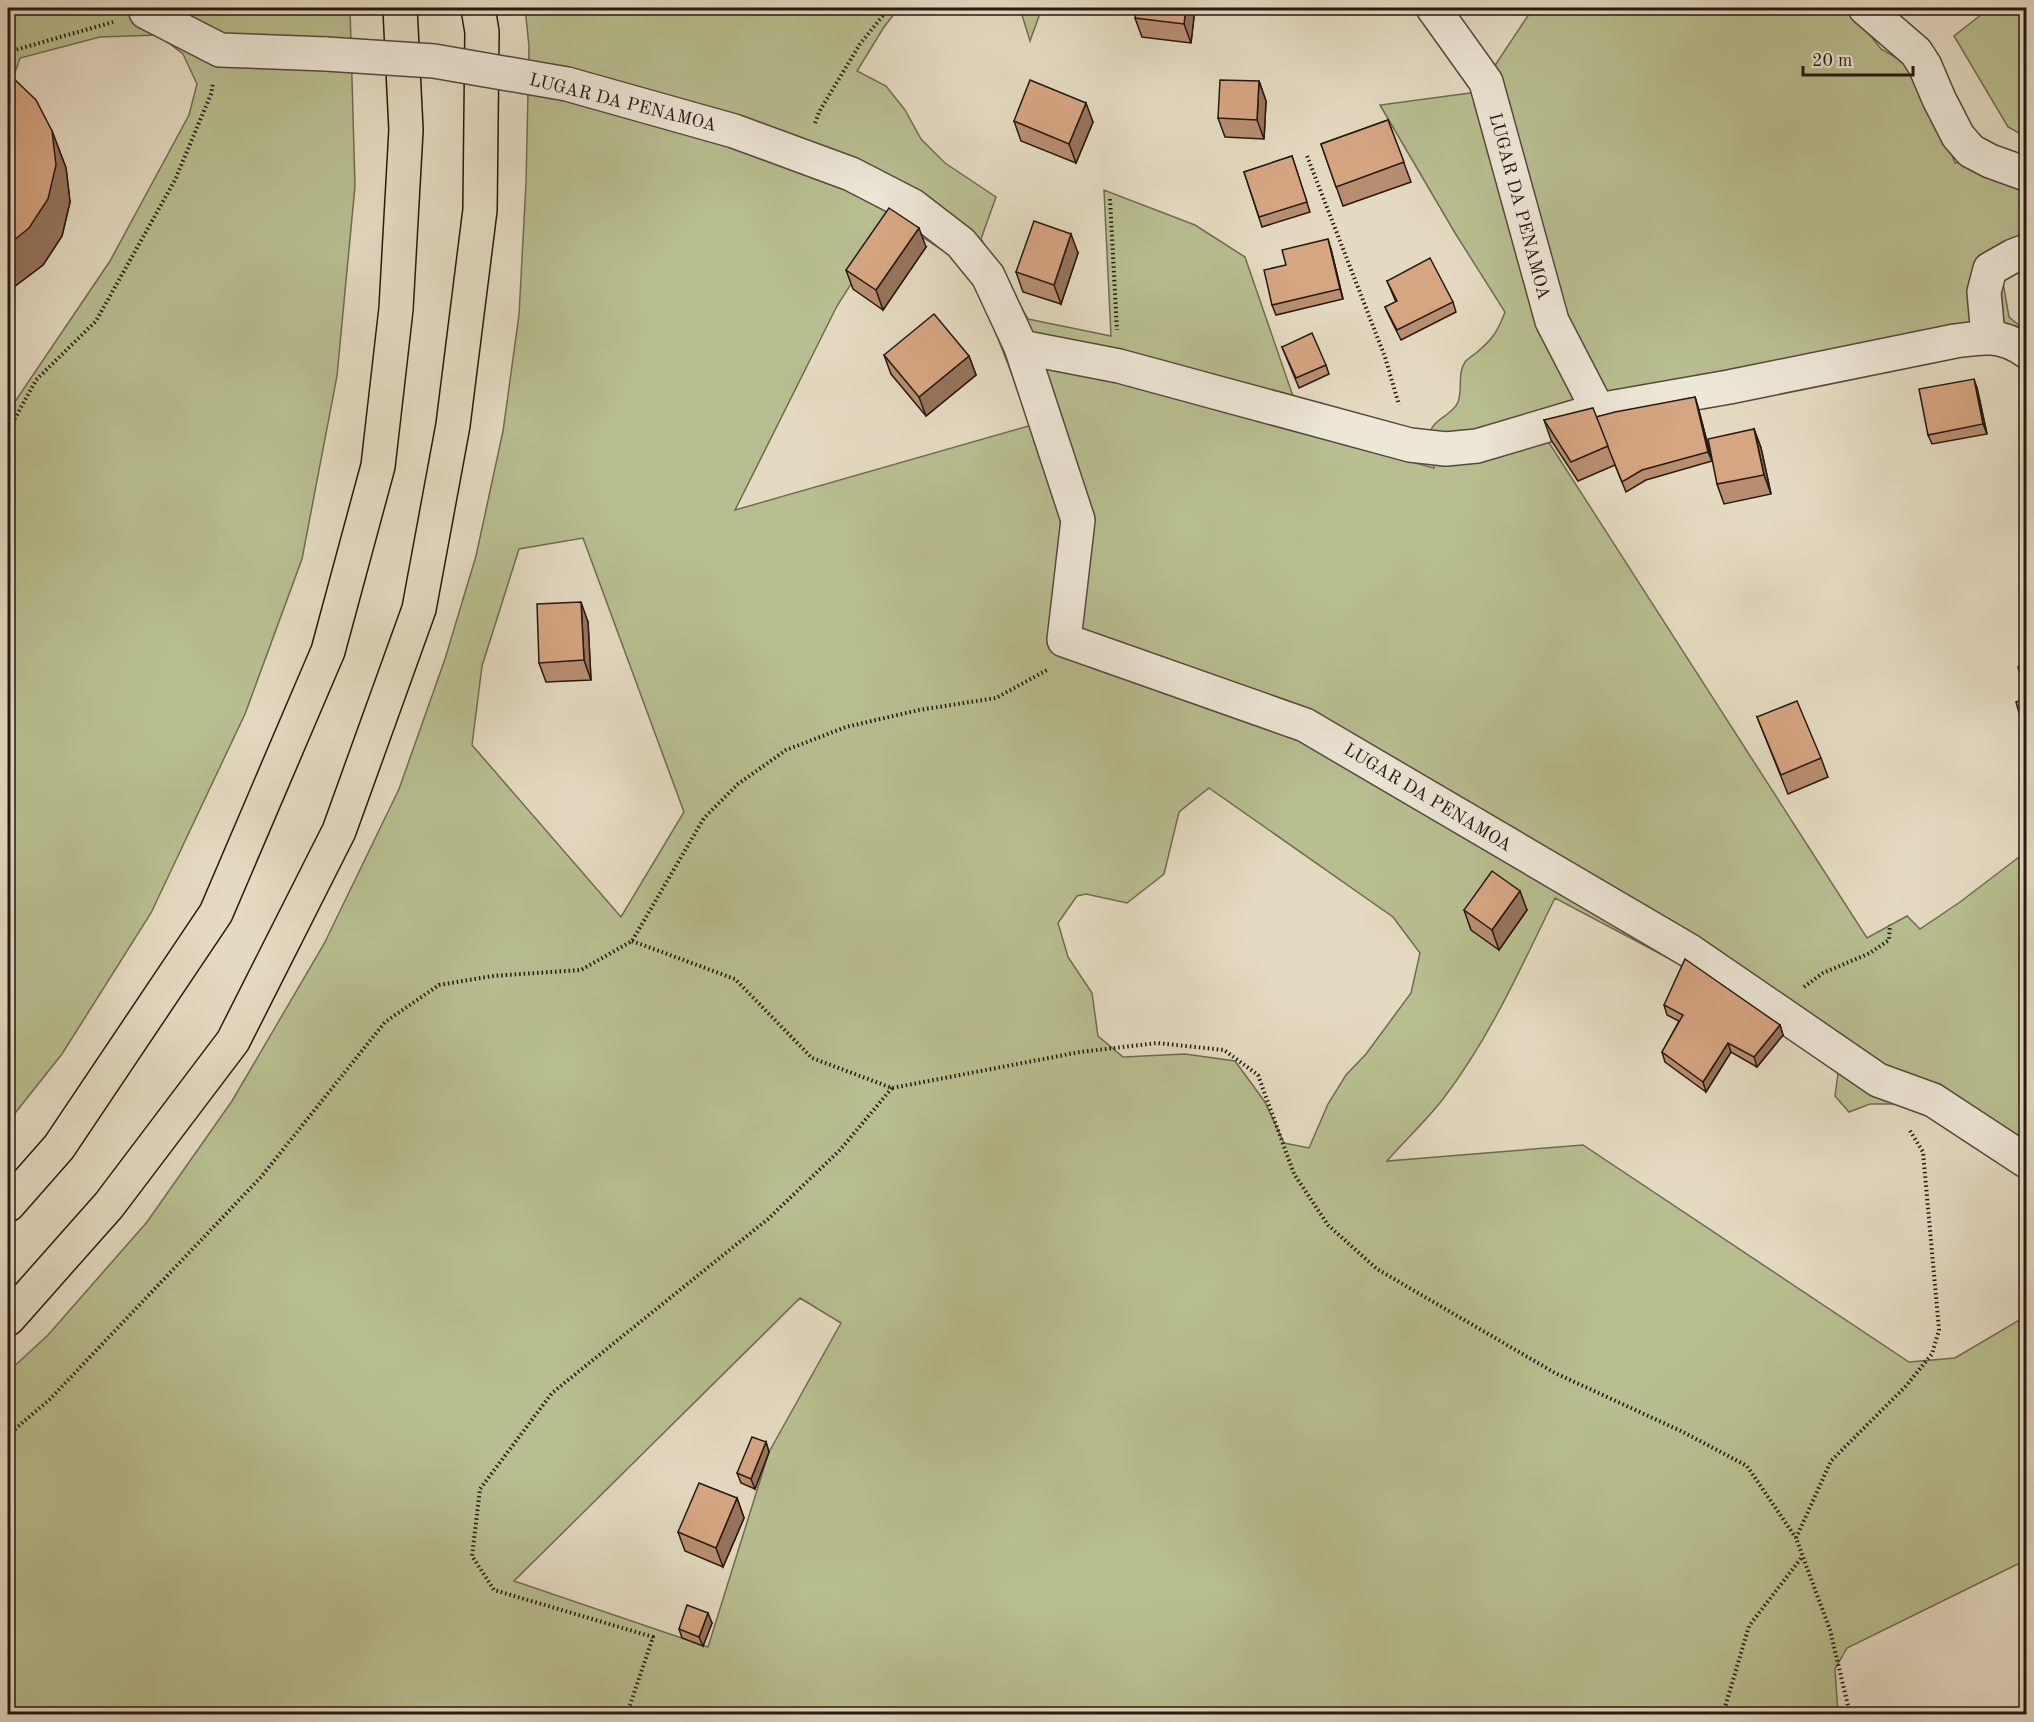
<svg xmlns="http://www.w3.org/2000/svg" width="2034" height="1722" font-family="'Old Standard TT',serif">
<rect width="100%" height="100%" fill="#e4dac1"/>
<filter id="stains"><feTurbulence type="fractalNoise" baseFrequency=".00333" numOctaves="4"/><feColorMatrix values="0 0 0 0 .2 0 0 0 0 .09 0 0 0 0 .02 0 0 0 .5 -.17"/></filter>
<radialGradient id="worn" r=".72"><stop offset=".6" stop-color="#630" stop-opacity="0"/><stop offset="1" stop-color="#630" stop-opacity=".3"/></radialGradient>
<g fill="#b8be90" stroke="#706b51" stroke-width="1.5" fill-rule="evenodd">
<path d="M 8,8 L 350,8 L 355,186 L 337,376 L 302,559 L 245,714 L 151,913 L 62,1054 L 8,1122 L 8,412 L 110,261 L 189,115 L 197,84 L 183,54 L 158,35 L 100,37 L 20,58 L 11,84 L 8,85 Z"/>
<path d="M 525,8 L 899,8 L 884,27 L 857,71 L 886,86 L 905,110 L 921,139 L 945,163 L 996,197 L 981,239 L 1028,319 L 1111,336 L 1104,190 L 1195,225 L 1245,257 L 1306,434 L 1434,468 C 1433,459 1428,446 1429,437 C 1431,418 1453,416 1458,402 C 1463,389 1457,374 1465,362 C 1468,358 1472,356 1476,353 C 1492,340 1498,331 1505,312 L 1455,233 L 1380,105 L 1470,93 L 1490,73 L 1533,8 L 1849,8 L 1881,49 L 1916,69 L 1932,104 L 1955,163 L 1971,159 L 2026,185 L 2026,240 L 2001,271 L 2009,317 L 2026,331 L 2026,365 L 1996,351 L 1966,351 L 1546,438 L 1867,938 L 1907,916 L 1920,929 L 1960,902 L 2023,854 L 2021,825 L 2026,819 L 2026,1175 L 1939,1115 L 1902,1104 L 1870,1104 L 1849,1112 L 1835,1096 L 1838,1073 L 1689,969 L 1555,898 C 1521,967 1490,1038 1443,1099 C 1426,1121 1405,1140 1387,1161 L 1583,1145 L 1909,1362 L 1955,1358 L 2026,1316 L 2026,1560 L 1847,1648 L 1835,1669 L 1838,1714 L 8,1714 L 8,1372 L 48,1335 L 147,1222 L 232,1101 L 324,944 L 399,789 L 445,659 L 476,556 L 503,431 L 519,315 L 526,183 L 529,46 ZM 893,218 L 970,268 L 1032,425 L 735,510 L 837,306 ZM 583,538 L 684,812 L 621,917 L 472,745 L 482,666 L 519,549 ZM 1209,788 L 1393,917 L 1420,953 L 1411,993 L 1366,1054 L 1346,1075 L 1328,1104 L 1309,1148 L 1284,1143 L 1265,1102 L 1235,1061 L 1185,1054 L 1123,1057 L 1098,1036 L 1092,993 L 1068,957 L 1058,923 L 1077,896 L 1086,894 L 1127,903 L 1164,874 L 1179,812 ZM 800,1298 L 841,1323 L 769,1452 L 708,1647 L 514,1581 Z"/>
<path d="M 1016,8 L 1042,8 L 1030,41 L 1022,15 Z"/>
<path d="M 1990,8 L 2026,8 L 2026,137 L 2008,127 L 1954,36 Z"/>
</g>
<g fill="none" stroke-linecap="round" stroke-linejoin="round">
<g stroke="#56483e" stroke-width="36">
<g id="street">
<path d="M 1433,8 L 1486,82 L 1552,321 L 1598,410"/>
<path d="M 1865,8 L 1916,52 L 1925,66 L 1939,99 L 1958,136 L 1971,151 L 1990,161 L 2026,174"/>
<path d="M 146,12 L 220,50 L 326,54"/>
<path d="M 567,84 L 734,131 L 851,174 L 913,206 L 961,243 L 988,276 L 1021,347 L 1078,520 L 1064,640 L 1305,725 L 1690,951 L 1878,1080 L 1933,1100 L 2026,1161"/>
<path d="M 1988,336 L 1984,292 L 1990,269 L 2013,256 L 2026,251"/>
<path d="M 1021,347 L 1119,366 L 1410,445 L 1446,449 L 1477,446 L 1598,410 L 1729,387 L 1955,341 C 1983,337 2001,334 2026,351"/>
</g>
</g>
<g stroke="#271812" stroke-width="36">
<g id="highway">
<path d="M 8,1205 L 59,1147 L 216,913 L 328,651 L 378,466 L 396,309 L 406,130 L 400,8"/>
<path d="M 8,1319 L 109,1205 L 233,1041 L 339,831 L 419,609 L 453,425 L 480,210 L 482,32 L 478,8"/>
</g>
</g>
<g stroke="#271812" stroke-width="4" stroke-dasharray="1.5 3" stroke-linecap="butt">
<path d="M 8,52 L 113,22"/>
<path d="M 815,123 L 819,112 L 860,44 L 889,8"/>
<path d="M 1307,156 L 1385,357 L 1399,405"/>
<path d="M 1110,199 L 1117,330"/>
<path d="M 8,431 L 36,380 L 96,321 L 175,180 L 211,94 L 213,83"/>
<path d="M 2022,836 L 2026,832"/>
<path d="M 632,941 L 735,979 L 812,1058 L 892,1088 L 1080,1052 L 1157,1043 L 1224,1050 L 1258,1075 L 1294,1174 L 1328,1225 L 1377,1269 L 1555,1373 L 1683,1432 L 1747,1466 L 1796,1538"/>
<path d="M 1804,987 L 1823,973 L 1870,953 L 1889,940 L 1890,925"/>
<path d="M 8,1435 L 50,1399 L 261,1177 L 385,1022 L 439,985 L 492,976 L 581,970 L 632,941 L 704,818 L 738,784 L 786,750 L 846,727 L 919,710 L 996,698 L 1047,670"/>
<path d="M 627,1714 L 653,1637 L 494,1590 L 472,1556 L 480,1489 L 552,1393 L 768,1219 L 840,1150 L 892,1088"/>
<path d="M 1723,1714 L 1749,1626 L 1802,1557"/>
<path d="M 1850,1714 L 1830,1630 L 1796,1538 L 1831,1461 L 1906,1386 L 1932,1354 L 1939,1330 L 1923,1152 L 1909,1129"/>
</g>
<use href="#street" stroke="#ede7d7" stroke-width="33"/>
<use href="#highway" stroke="#e4dac1" stroke-width="33"/>
<g stroke="#56483e" stroke-width="36" stroke-linecap="butt">
<path id="street-bridge" d="M 326,54 L 434,61 L 567,84"/>
</g>
<use href="#street-bridge" stroke="#ede7d7" stroke-width="33"/>
</g>
<g fill="#b88e70" stroke="#271812" stroke-width="1.5">
<path d="M 1195,8 L 1191,43 L 1142,37 L 1135,18 Z"/>
<path d="M 8,75 L 52,131 L 66,168 L 70,202 L 62,236 L 43,265 L 15,286 L 8,288 Z"/>
<path d="M 1259,81 L 1266,101 L 1264,139 L 1225,137 L 1218,118 Z"/>
<path d="M 1388,120 L 1411,182 L 1343,206 L 1321,144 Z"/>
<path d="M 1014,121 L 1093,122 L 1076,163 L 1021,141 Z"/>
<path d="M 1292,156 L 1310,212 L 1262,227 L 1244,172 Z"/>
<path d="M 926,247 L 883,310 L 853,289 L 846,270 Z"/>
<path d="M 1331,249 L 1343,299 L 1276,315 L 1272,305 L 1286,265 Z"/>
<path d="M 1078,253 L 1061,304 L 1023,292 L 1016,272 Z"/>
<path d="M 1387,281 L 1453,302 L 1456,312 L 1401,340 L 1389,316 L 1385,307 L 1396,302 Z"/>
<path d="M 1282,347 L 1326,365 L 1329,374 L 1299,388 Z"/>
<path d="M 884,355 L 969,356 L 976,375 L 926,416 L 891,374 Z"/>
<path d="M 1977,388 L 1987,434 L 1932,444 L 1928,435 Z"/>
<path d="M 1695,397 L 1698,407 L 1712,461 L 1646,480 L 1626,492 L 1615,465 L 1578,481 L 1551,440 L 1544,420 L 1596,417 Z"/>
<path d="M 1754,429 L 1761,448 L 1771,494 L 1724,504 L 1717,484 Z"/>
<path d="M 588,622 L 591,680 L 546,682 L 539,663 Z"/>
<path d="M 1757,717 L 1821,758 L 1828,777 L 1788,794 Z"/>
<path d="M 1464,910 L 1527,910 L 1499,950 L 1471,930 Z"/>
<path d="M 1664,1005 L 1780,1025 L 1783,1035 L 1757,1067 L 1731,1052 L 1706,1092 L 1665,1062 L 1662,1052 L 1679,1021 L 1667,1015 Z"/>
<path d="M 766,1442 L 769,1452 L 755,1489 L 741,1483 L 737,1473 Z"/>
<path d="M 737,1498 L 744,1518 L 723,1567 L 685,1551 L 678,1532 Z"/>
<path d="M 712,1623 L 703,1646 L 682,1638 L 679,1629 Z"/>
</g>
<g fill="#96745b" stroke="#271812" stroke-width="1.5">
<path d="M 1186,8 L 1195,8 L 1191,43 L 1184,24 Z"/>
<path d="M 1259,81 L 1266,101 L 1264,139 L 1257,120 Z"/>
<path d="M 1086,103 L 1093,122 L 1076,163 L 1069,144 Z"/>
<path d="M 52,131 L 66,168 L 70,202 L 62,236 L 43,265 L 15,286 L 8,266 L 8,245 Z"/>
<path d="M 919,228 L 926,247 L 883,310 L 876,290 Z"/>
<path d="M 1071,234 L 1078,253 L 1061,304 L 1054,285 Z"/>
<path d="M 1328,239 L 1331,249 L 1343,299 L 1340,289 Z"/>
<path d="M 969,356 L 976,375 L 926,416 L 919,397 Z"/>
<path d="M 1974,379 L 1977,388 L 1987,434 L 1983,424 Z"/>
<path d="M 1695,397 L 1698,407 L 1712,461 L 1708,452 Z"/>
<path d="M 1754,429 L 1761,448 L 1771,494 L 1764,475 Z"/>
<path d="M 581,602 L 588,622 L 591,680 L 584,660 Z"/>
<path d="M 1520,891 L 1527,910 L 1499,950 L 1492,930 Z"/>
<path d="M 1780,1025 L 1783,1035 L 1757,1067 L 1754,1057 Z"/>
<path d="M 1728,1043 L 1731,1052 L 1706,1092 L 1703,1082 Z"/>
<path d="M 766,1442 L 769,1452 L 755,1489 L 751,1479 Z"/>
<path d="M 737,1498 L 744,1518 L 723,1567 L 716,1548 Z"/>
<path d="M 708,1613 L 712,1623 L 703,1646 L 699,1637 Z"/>
</g>
<g fill="#d6a582" stroke="#271812" stroke-width="1.5">
<path d="M 1137,8 L 1186,8 L 1184,24 L 1135,18 Z"/>
<path d="M 8,75 L 11,76 L 36,100 L 52,131 L 56,165 L 48,199 L 29,228 L 8,245 Z"/>
<path d="M 1030,80 L 1086,103 L 1069,144 L 1014,121 Z"/>
<path d="M 1220,80 L 1259,81 L 1257,120 L 1218,118 Z"/>
<path d="M 1388,120 L 1404,162 L 1336,187 L 1321,144 Z"/>
<path d="M 1292,156 L 1307,202 L 1259,217 L 1244,172 Z"/>
<path d="M 889,208 L 919,228 L 876,290 L 846,270 Z"/>
<path d="M 1034,221 L 1071,234 L 1054,285 L 1016,272 Z"/>
<path d="M 1328,239 L 1340,289 L 1272,305 L 1264,270 L 1286,265 L 1282,250 Z"/>
<path d="M 1430,258 L 1453,302 L 1397,330 L 1385,307 L 1397,301 L 1387,281 Z"/>
<path d="M 934,314 L 969,356 L 919,397 L 884,355 Z"/>
<path d="M 1312,333 L 1326,365 L 1296,378 L 1282,347 Z"/>
<path d="M 1974,379 L 1983,424 L 1928,435 L 1919,389 Z"/>
<path d="M 1695,397 L 1708,452 L 1642,470 L 1622,482 L 1596,417 L 1615,412 Z"/>
<path d="M 1593,408 L 1608,446 L 1571,462 L 1544,420 Z"/>
<path d="M 1754,429 L 1764,475 L 1717,484 L 1708,439 Z"/>
<path d="M 581,602 L 584,660 L 539,663 L 537,604 Z"/>
<path d="M 2026,664 L 2026,697 L 2018,667 Z"/>
<path d="M 2026,698 L 2026,730 L 2024,730 L 2016,702 Z"/>
<path d="M 1797,701 L 1821,758 L 1781,775 L 1757,717 Z"/>
<path d="M 1492,871 L 1520,891 L 1492,930 L 1464,910 Z"/>
<path d="M 1685,959 L 1780,1025 L 1754,1057 L 1728,1043 L 1703,1082 L 1662,1052 L 1683,1015 L 1664,1005 Z"/>
<path d="M 752,1437 L 766,1442 L 751,1479 L 737,1473 Z"/>
<path d="M 699,1483 L 737,1498 L 716,1548 L 678,1532 Z"/>
<path d="M 687,1605 L 708,1613 L 699,1637 L 679,1629 Z"/>
</g>
<g text-anchor="middle" stroke-width="5" stroke-linejoin="round" paint-order="stroke">
<g font-size="18" fill="#271812" stroke="#ede7d7">
<text transform="translate(623 102) rotate(14)" y="6">LUGAR DA PENAMOA</text>
<text transform="translate(1520 206) rotate(75)" y="6">LUGAR DA PENAMOA</text>
<text transform="translate(1428 797) rotate(31)" y="6">LUGAR DA PENAMOA</text>
</g>
</g>
<rect width="2034" height="1722" fill="none" stroke="#e4dac1" stroke-width="30"/>
<rect x="9" y="9" width="2016" height="1704" fill="none" stroke="#271812" stroke-width="3"/>
<rect x="15" y="15" width="2004" height="1692" fill="none" stroke="#271812" stroke-width="1.5"/>
<path d="M1803 66v9h110v-9" fill="none" stroke="#271812" stroke-width="3"/>
<text x="1812" y="66" font-size="18" fill="#271812" stroke="#ede7d7" stroke-width="4.5" paint-order="stroke">20 m</text>
<rect width="100%" height="100%" filter="url(#stains)"/>
<rect width="100%" height="100%" fill="url(#worn)"/>
</svg>
